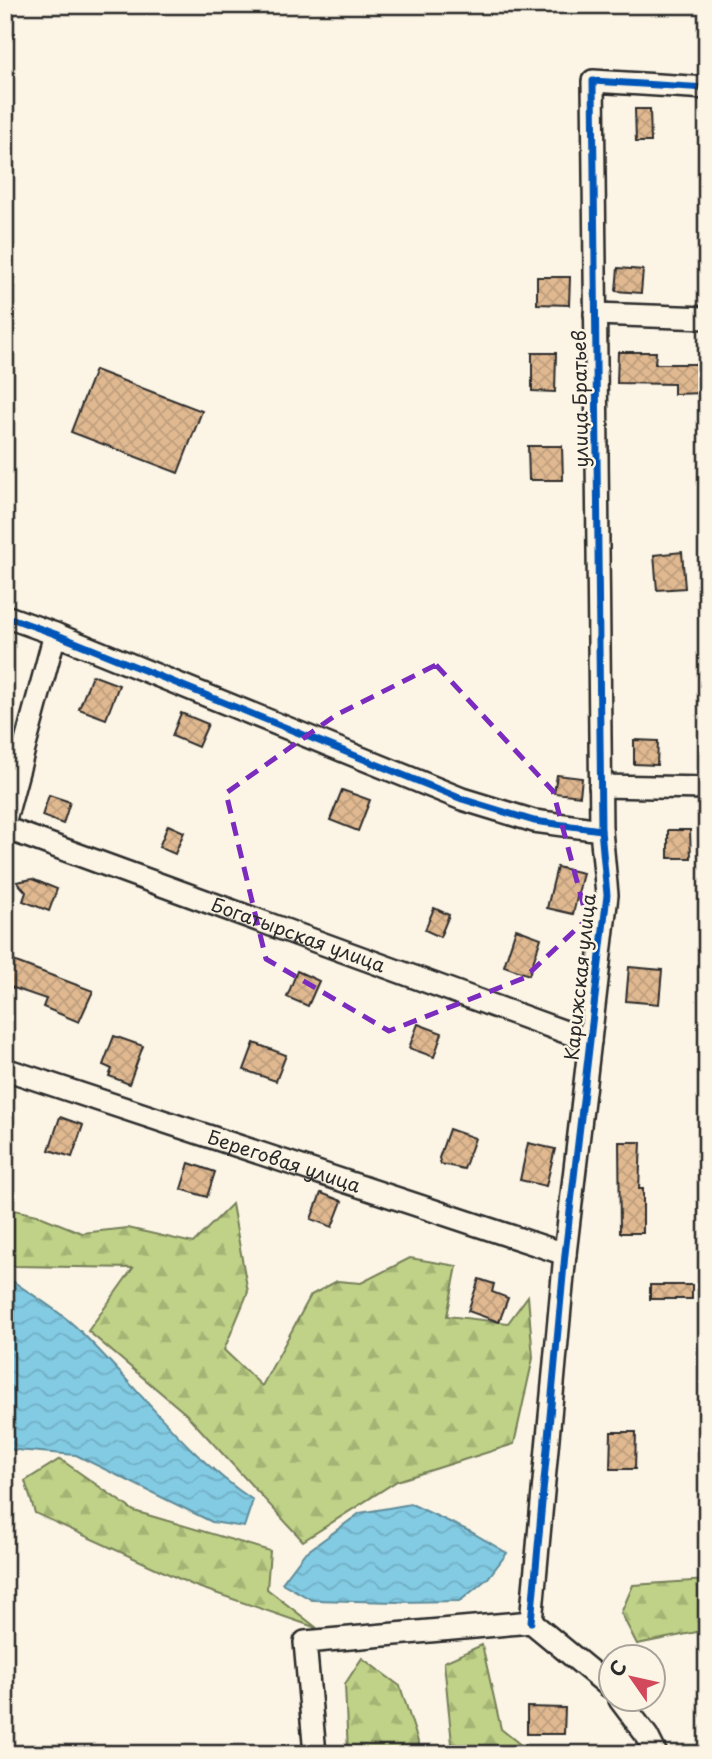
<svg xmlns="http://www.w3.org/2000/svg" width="712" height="1759" font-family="'Playpen Sans',sans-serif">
<defs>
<pattern id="forest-firs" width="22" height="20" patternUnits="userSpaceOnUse" patternTransform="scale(1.75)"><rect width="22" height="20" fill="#bfd287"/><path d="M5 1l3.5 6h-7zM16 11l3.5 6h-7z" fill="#a4b475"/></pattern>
<pattern id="water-waves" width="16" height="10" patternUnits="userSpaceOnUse" patternTransform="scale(1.75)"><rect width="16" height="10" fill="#82cbe3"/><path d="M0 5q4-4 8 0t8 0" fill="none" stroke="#70aec3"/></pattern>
<pattern id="building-cross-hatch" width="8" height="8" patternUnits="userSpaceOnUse" patternTransform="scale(1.75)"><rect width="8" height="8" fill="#e0b991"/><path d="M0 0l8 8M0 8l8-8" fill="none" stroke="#c09f7d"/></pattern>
</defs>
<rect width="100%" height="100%" fill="#fcf5e5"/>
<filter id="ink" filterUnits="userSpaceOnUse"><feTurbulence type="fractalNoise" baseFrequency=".0143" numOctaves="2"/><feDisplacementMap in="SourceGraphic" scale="14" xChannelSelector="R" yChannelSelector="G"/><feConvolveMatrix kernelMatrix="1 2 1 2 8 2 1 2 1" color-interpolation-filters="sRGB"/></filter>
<g filter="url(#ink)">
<g fill="url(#forest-firs)" stroke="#757e59" stroke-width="2">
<path d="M 232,1204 L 248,1292 L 224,1350 L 262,1386 L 311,1295 L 337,1281 L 361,1283 L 410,1258 L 457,1266 L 447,1316 L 508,1323 L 528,1296 L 533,1358 L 514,1444 L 397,1481 L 303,1541 L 186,1414 L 88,1331 L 133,1268 L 15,1266 L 5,1262 L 5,1208 L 37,1215 L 82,1233 L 128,1228 L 193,1243 Z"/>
<path d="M 60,1459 L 134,1511 L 270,1551 L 267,1589 L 317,1628 L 195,1586 L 35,1513 L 25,1481 Z"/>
<path d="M 707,1580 L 707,1630 L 637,1644 L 621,1613 L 633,1585 Z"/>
<path d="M 482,1645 L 501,1729 L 532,1754 L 453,1754 L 444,1662 Z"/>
<path d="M 362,1658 L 400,1686 L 422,1754 L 348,1754 L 345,1684 Z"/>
</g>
<g fill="url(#water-waves)" stroke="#5f8b99" stroke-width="2">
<path d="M 5,1278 L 14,1282 C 35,1297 60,1311 79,1330 C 137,1386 185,1455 253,1500 L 244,1527 L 212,1522 L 76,1455 L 5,1449 Z"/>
<path d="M 411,1504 L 471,1532 L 507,1553 L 488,1578 L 460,1601 L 397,1602 L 312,1600 L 282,1583 L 304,1554 L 360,1513 Z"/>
</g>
<g fill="url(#building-cross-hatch)" stroke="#2b2b2b" stroke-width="2">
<path d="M 635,109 L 650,109 L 651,142 L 636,142 Z"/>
<path d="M 618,268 L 643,270 L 641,293 L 616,291 Z"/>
<path d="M 537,277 L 570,277 L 569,305 L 537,304 Z"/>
<path d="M 618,352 L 656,352 L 655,364 L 704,364 L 704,393 L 674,394 L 674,384 L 617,383 Z"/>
<path d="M 532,353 L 556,353 L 555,392 L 532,391 Z"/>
<path d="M 95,370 L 202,411 L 178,473 L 71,432 Z"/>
<path d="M 528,446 L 562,446 L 563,480 L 529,480 Z"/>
<path d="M 682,552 L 685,588 L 657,590 L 654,555 Z"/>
<path d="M 92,675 L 119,685 L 106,719 L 79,709 Z"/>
<path d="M 181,713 L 208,724 L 198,747 L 172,736 Z"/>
<path d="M 634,740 L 658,741 L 657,765 L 634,764 Z"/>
<path d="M 557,775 L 582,778 L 580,796 L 554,793 Z"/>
<path d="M 342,790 L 370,800 L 358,831 L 330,820 Z"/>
<path d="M 49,795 L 70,802 L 63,824 L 42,816 Z"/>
<path d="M 168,825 L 184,832 L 175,854 L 159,847 Z"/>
<path d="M 668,830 L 690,830 L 691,858 L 668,858 Z"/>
<path d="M 557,867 L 583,873 L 573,914 L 547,908 Z"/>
<path d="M 32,879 L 57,889 L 49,911 L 23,901 L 26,892 L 17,882 Z"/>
<path d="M 434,908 L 449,915 L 440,937 L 425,930 Z"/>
<path d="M 516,929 L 541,938 L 529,975 L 504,966 Z"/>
<path d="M 8,959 L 93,991 L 79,1022 L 43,1007 L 46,999 L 5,985 L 5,968 Z"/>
<path d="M 629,967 L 662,970 L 659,1004 L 626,1001 Z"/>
<path d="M 297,971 L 319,981 L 308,1006 L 287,997 Z"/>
<path d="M 418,1024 L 442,1033 L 434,1057 L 409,1048 Z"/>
<path d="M 114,1036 L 143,1046 L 129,1084 L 109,1076 L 112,1069 L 103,1065 Z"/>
<path d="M 254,1043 L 286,1055 L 276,1081 L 244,1070 Z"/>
<path d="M 60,1117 L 83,1125 L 72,1157 L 49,1150 Z"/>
<path d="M 449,1129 L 475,1138 L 464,1169 L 441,1164 L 439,1158 Z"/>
<path d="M 619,1142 L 641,1142 L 639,1189 L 643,1189 L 643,1233 L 620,1233 Z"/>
<path d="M 528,1143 L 555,1149 L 546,1186 L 520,1180 Z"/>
<path d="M 189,1163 L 215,1172 L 207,1197 L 181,1189 Z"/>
<path d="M 321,1193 L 342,1201 L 332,1227 L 311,1219 Z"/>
<path d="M 479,1279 L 494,1284 L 492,1292 L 508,1298 L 499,1322 L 468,1311 Z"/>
<rect x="650" y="1285" width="42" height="14"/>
<path d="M 611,1432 L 636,1432 L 635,1469 L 610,1469 Z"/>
<path d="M 527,1707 L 565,1708 L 564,1734 L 527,1734 Z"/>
</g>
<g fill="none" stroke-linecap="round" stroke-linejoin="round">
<g stroke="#2b2b2b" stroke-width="26">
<g id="minor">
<path d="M 595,314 L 707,318"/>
<path d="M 5,616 L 55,634 L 462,799 L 534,821 L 601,830 L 607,895 L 565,1254 L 531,1622"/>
<path d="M 600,786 L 707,788"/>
<path d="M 5,820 L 55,634"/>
<path id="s1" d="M 5,828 L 590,1041"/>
<path d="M 601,830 L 593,81 L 707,88"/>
<path id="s2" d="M 5,1069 L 565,1254"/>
<path d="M 620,1700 L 647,1736 L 656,1754"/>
<path d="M 315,1754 L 305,1642 L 531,1622 L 610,1687"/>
</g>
</g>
<use href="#minor" stroke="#fcf5e5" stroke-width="21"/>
<g stroke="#fcf5e5" stroke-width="11">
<g id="cycleway">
<path d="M 5,616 L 55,634 L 462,799 L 534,821 L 601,830 L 607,895 L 565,1254 L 531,1622"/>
<path d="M 601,830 L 593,81 L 707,88"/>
</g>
</g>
<use href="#cycleway" stroke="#0057b8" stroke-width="7"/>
</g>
</g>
<path fill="none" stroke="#7b2cbf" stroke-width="5" stroke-dasharray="14 9" stroke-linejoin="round" d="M 436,665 L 553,791 L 587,919 L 524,978 L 389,1031 L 266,959 L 226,793 L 336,715 Z"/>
<g text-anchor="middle" stroke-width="5" stroke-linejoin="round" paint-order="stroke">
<g font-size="19" fill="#2b2b2b" stroke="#fcf5e5">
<text transform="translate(580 399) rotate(-91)" y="7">улица Братьев</text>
<text dy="7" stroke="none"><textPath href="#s1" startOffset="312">Богатырская улица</textPath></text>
<text transform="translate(580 977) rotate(-84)" y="7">Карижская улица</text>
<text dy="7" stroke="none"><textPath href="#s2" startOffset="294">Береговая улица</textPath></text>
</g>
</g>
<rect width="712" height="1759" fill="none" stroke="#fcf5e5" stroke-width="28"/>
<rect x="14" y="14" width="684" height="1731" fill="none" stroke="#2b2b2b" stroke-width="2.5" filter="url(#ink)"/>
<g transform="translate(632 1678) rotate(304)"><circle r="33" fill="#fcf5e5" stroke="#a8a49b" stroke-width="2"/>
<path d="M0-5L12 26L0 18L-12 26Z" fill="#d1495b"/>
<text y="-10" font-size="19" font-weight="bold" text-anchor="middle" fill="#2b2b2b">С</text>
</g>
</svg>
